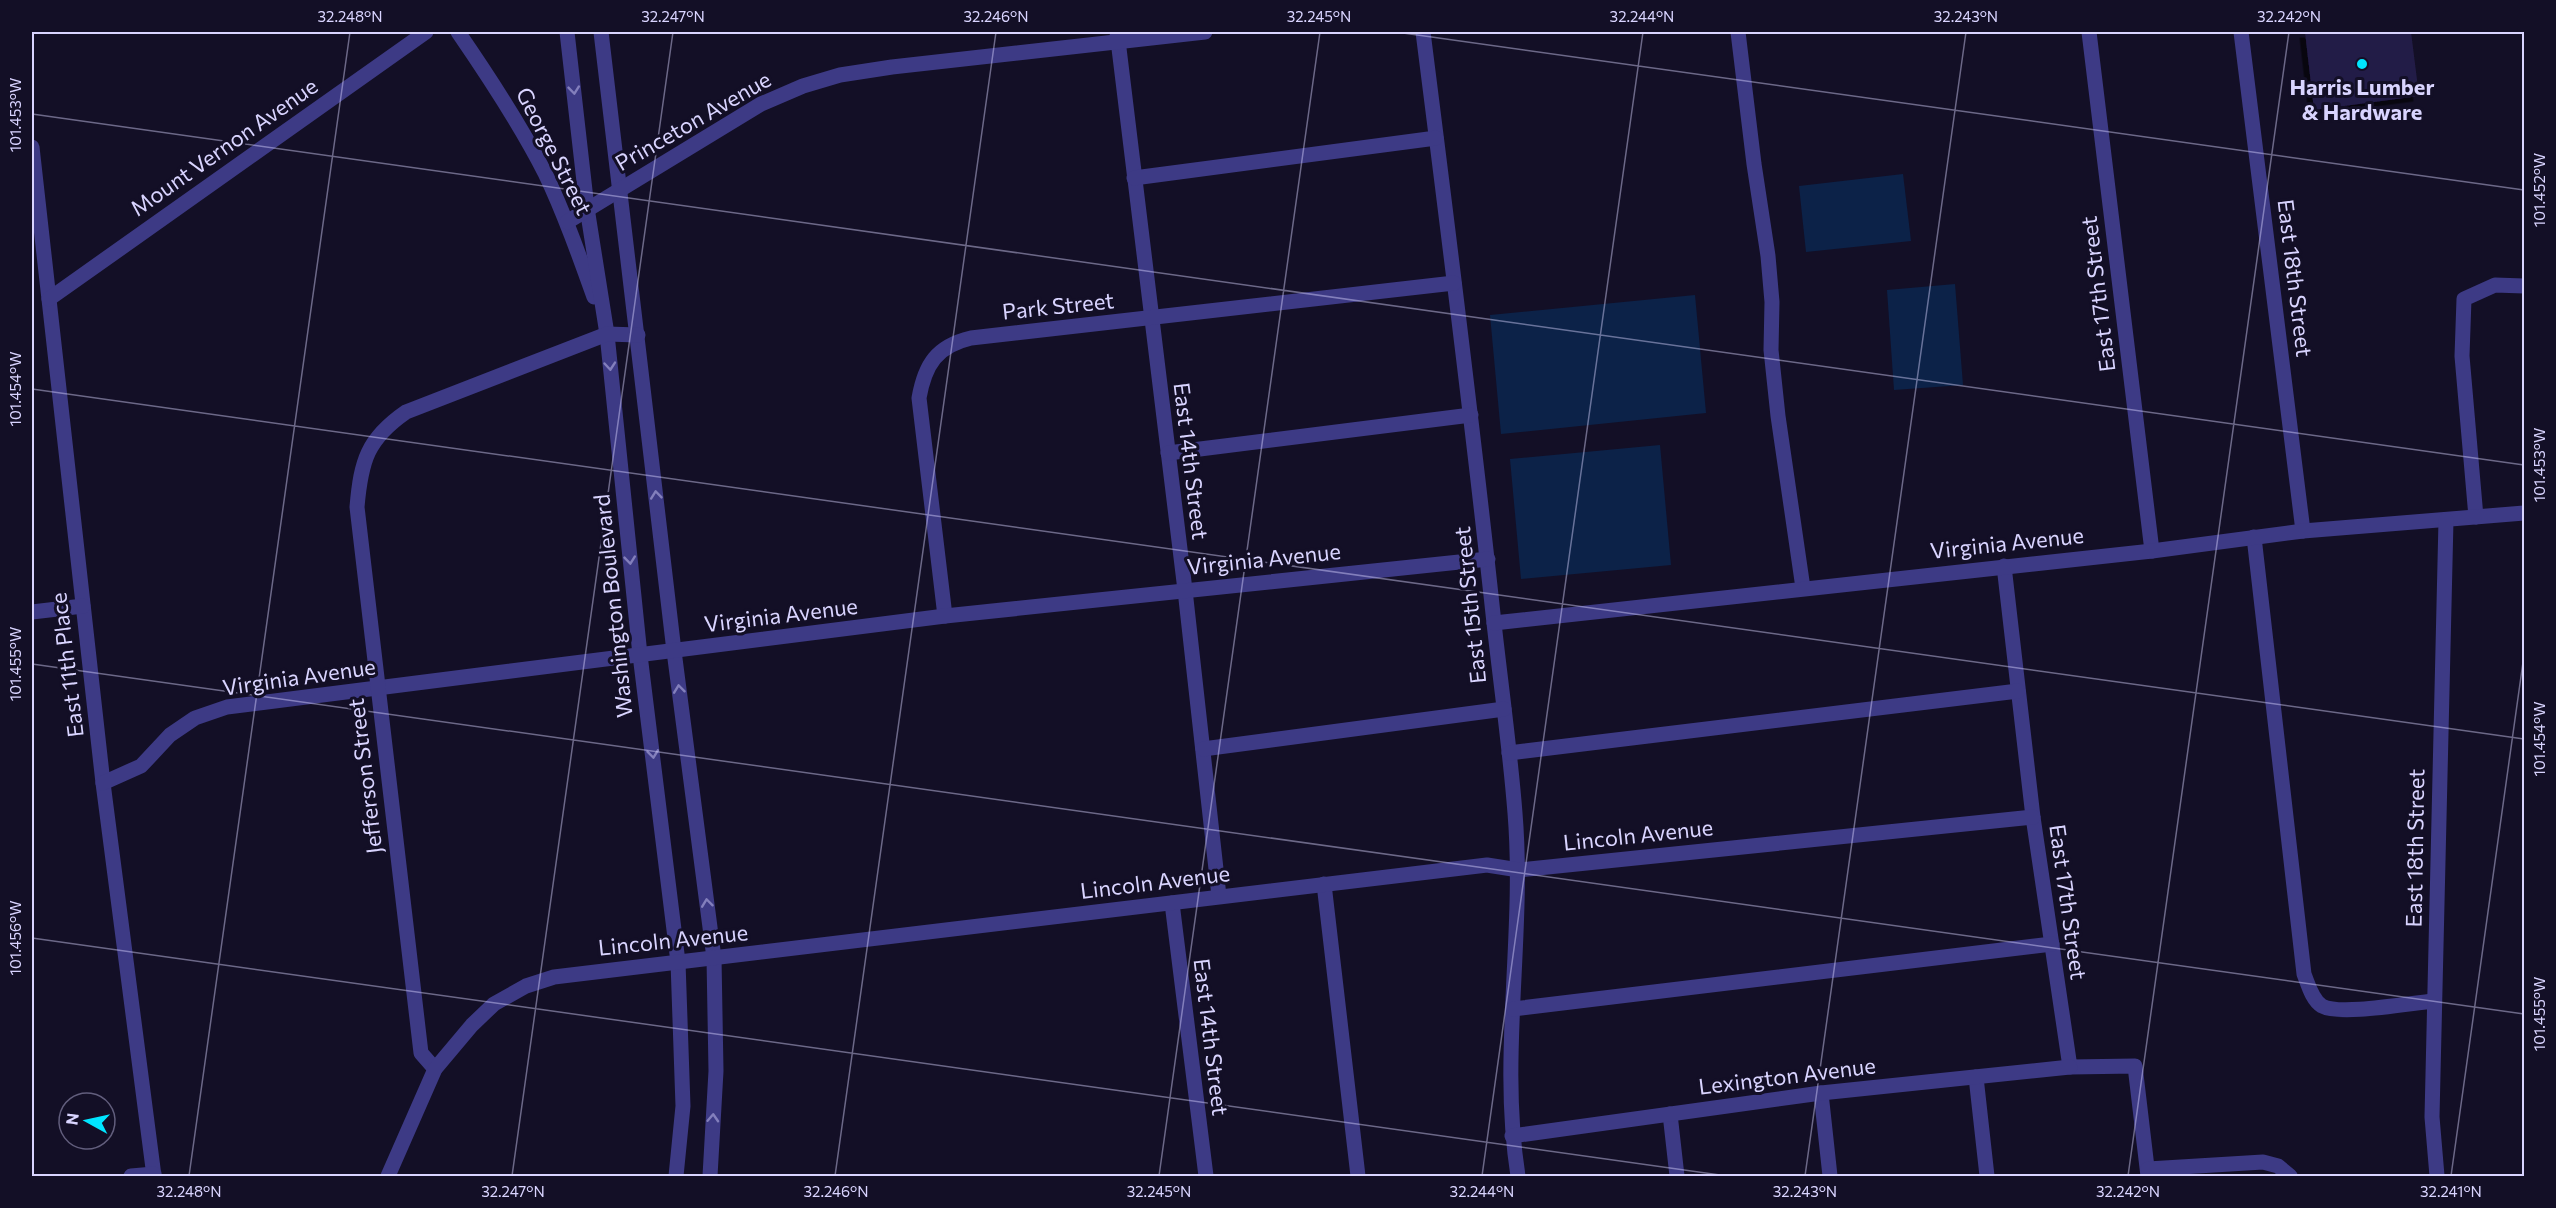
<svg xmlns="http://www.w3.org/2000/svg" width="2556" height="1208" font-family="Commissioner,sans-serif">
<defs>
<filter id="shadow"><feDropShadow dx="-5.5" dy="5.5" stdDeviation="0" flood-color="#0009"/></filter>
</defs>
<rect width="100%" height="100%" fill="#130f26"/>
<g fill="#0c2248">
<path d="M 1903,174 L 1911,241 L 1806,252 L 1799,186 Z"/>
<path d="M 1955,284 L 1963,385 L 1894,390 L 1887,290 Z"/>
<path d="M 1695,295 L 1706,413 L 1501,434 L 1490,315 Z"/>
<path d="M 1660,445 L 1671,565 L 1521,579 L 1510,459 Z"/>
</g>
<path fill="#241b47" filter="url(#shadow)" d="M 2305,32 L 2411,32 L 2419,96 L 2314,110 Z"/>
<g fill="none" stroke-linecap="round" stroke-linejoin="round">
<g stroke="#3d3a85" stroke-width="15">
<path d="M 458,32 C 489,77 520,124 545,173 C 564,213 579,255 594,297"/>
<path d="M 567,32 L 587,208 L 607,334 L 640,655 L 678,962 L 683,1106 L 676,1176"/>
<path d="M 601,32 L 674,651 L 714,958 L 716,1071 L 710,1176"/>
<path d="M 1117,32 L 1185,590 L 1219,896"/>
<path d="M 1423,32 C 1448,229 1473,426 1494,623 C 1501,686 1510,749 1515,813 C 1525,934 1499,1056 1518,1176"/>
<path d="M 1738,32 L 1754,164 L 1768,256 L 1772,302 L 1771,350 L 1778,416 L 1803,588"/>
<path d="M 2089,32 L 2152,551"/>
<path d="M 2241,32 L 2303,531"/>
<path d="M 32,147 L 103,783 L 154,1176"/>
<path d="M 1134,178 L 1436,138"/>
<path d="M 567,222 L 761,104 L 803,86 L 840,75 L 892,67 L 1205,32"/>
<path d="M 49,299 L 426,32"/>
<path d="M 1168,453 L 1471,415"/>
<path d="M 2476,517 L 2462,356 L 2464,299 L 2495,285 L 2524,286"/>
<path d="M 2254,537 L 2304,974 C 2308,984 2312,1000 2322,1006 C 2340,1016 2410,1003 2434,1001"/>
<path d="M 2004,566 L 2033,817 L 2070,1067 L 2135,1066 L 2148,1176"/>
<path d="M 32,612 L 83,606"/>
<path d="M 945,616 L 919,398 C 925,364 937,346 971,338 L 1454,283"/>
<path d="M 1494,623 L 2152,551 L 2303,531 L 2524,513"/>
<path d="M 1203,749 L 1504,709"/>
<path d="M 1509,753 L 2018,691"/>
<path d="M 103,783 L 141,766 L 170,735 L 195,718 L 227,707 L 945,616 L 1488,559"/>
<path d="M 1324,884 L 1358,1176"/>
<path d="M 1172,903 L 1206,1176"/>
<path d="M 1513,1009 L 2052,944"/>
<path d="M 435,1069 L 421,1053 L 357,507 C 361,461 367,439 406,412 L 607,334 L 638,335"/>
<path d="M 1976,1077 L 1987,1176"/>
<path d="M 1821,1093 L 1830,1176"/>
<path d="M 1670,1114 L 1677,1176"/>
<path d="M 1512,1136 L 1821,1093 L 2070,1067"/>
<path d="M 2148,1169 L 2263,1162 L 2278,1166 L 2290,1176"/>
<path d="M 131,1176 L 154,1174"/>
<path d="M 388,1176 L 435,1069 L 472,1025 L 494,1004 L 526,986 L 554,977 L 1487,865 L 1519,870 L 2033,817"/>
<path d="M 2437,1176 L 2432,1117 L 2446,520"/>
</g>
</g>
<defs><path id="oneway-chevron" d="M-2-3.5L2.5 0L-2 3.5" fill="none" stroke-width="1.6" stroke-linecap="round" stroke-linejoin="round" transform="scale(1.5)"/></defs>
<g stroke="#837fbc">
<use href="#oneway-chevron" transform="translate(574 90) rotate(84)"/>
<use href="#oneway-chevron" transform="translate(610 366) rotate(85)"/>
<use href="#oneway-chevron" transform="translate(656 495) rotate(-96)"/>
<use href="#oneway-chevron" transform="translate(630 560) rotate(84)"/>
<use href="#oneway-chevron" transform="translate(679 689) rotate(-97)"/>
<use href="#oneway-chevron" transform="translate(653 754) rotate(83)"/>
<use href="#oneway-chevron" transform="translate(707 903) rotate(-97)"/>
<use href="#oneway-chevron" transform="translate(713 1118) rotate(-87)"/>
</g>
<path fill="none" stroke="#d9d4ff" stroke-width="1.5" stroke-opacity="0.45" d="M 1396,32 L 2524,190M 32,114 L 2524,465M 32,389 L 2524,739M 32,664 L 2524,1014M 32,938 L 1727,1176M 189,1176 L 350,32M 512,1176 L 673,32M 835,1176 L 996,32M 1159,1176 L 1320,32M 1482,1176 L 1643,32M 1805,1176 L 1966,32M 2128,1176 L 2289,32M 2451,1176 L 2524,655"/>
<circle fill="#00e5ff" stroke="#130f26" stroke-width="2" cx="2362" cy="64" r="6"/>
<g text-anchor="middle" stroke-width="6" stroke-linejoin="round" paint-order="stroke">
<g font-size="22" font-weight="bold" fill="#d9d4ff" stroke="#130f26">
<text x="2362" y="95">Harris Lumber<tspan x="2362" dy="25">&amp; Hardware</tspan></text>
</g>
<g font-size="22" fill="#d9d4ff" stroke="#130f26">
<text transform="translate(693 121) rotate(-30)" y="8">Princeton Avenue</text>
<text transform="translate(224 147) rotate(-35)" y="8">Mount Vernon Avenue</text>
<text transform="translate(554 151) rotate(63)" y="8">George Street</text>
<text transform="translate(2295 278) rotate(83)" y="8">East 18th Street</text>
<text transform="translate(2098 294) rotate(-97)" y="8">East 17th Street</text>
<text transform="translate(1058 306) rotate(-6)" y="8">Park Street</text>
<text transform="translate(1191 461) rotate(83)" y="8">East 14th Street</text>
<text transform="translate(2007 543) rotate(-6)" y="8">Virginia Avenue</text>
<text transform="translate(1264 559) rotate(-6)" y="8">Virginia Avenue</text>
<text transform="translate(1470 605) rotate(-96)" y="8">East 15th Street</text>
<text transform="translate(613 606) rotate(-96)" y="8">Washington Boulevard</text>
<text transform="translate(781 615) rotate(-7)" y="8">Virginia Avenue</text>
<text transform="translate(67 665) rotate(-97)" y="8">East 11th Place</text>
<text transform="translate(299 677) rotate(-8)" y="8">Virginia Avenue</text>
<text transform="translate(365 776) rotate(-97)" y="8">Jefferson Street</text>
<text transform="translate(1638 835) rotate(-6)" y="8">Lincoln Avenue</text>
<text transform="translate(2415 848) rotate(-89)" y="8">East 18th Street</text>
<text transform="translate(1155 882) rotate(-7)" y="8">Lincoln Avenue</text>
<text transform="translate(2068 902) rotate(82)" y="8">East 17th Street</text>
<text transform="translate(673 940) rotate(-6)" y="8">Lincoln Avenue</text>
<text transform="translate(1211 1037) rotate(83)" y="8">East 14th Street</text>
<text transform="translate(1787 1076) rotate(-7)" y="8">Lexington Avenue</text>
</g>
</g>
<rect width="2556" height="1208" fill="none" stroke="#130f26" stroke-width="66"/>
<g transform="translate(87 1121) rotate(278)"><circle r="28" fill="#130f26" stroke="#625e7d" stroke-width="1.5"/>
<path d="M0-4.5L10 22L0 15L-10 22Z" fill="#00e5ff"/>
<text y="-9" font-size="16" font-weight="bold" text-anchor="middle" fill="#d9d4ff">N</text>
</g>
<rect x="33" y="33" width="2490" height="1142" fill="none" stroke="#d9d4ff" stroke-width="2"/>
<g font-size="15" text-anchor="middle" fill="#d9d4ff">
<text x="350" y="22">32.248°N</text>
<text x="673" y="22">32.247°N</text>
<text x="996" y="22">32.246°N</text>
<text x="1319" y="22">32.245°N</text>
<text x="1642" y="22">32.244°N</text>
<text x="1966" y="22">32.243°N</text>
<text x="2289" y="22">32.242°N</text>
<text transform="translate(16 115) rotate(-90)" y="5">101.453°W</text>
<text transform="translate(2540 190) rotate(-90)" y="5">101.452°W</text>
<text transform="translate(16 389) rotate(-90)" y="5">101.454°W</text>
<text transform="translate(2540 465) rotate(-90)" y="5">101.453°W</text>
<text transform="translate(16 664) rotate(-90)" y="5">101.455°W</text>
<text transform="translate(2540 739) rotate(-90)" y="5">101.454°W</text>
<text transform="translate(16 938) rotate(-90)" y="5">101.456°W</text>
<text transform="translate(2540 1014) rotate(-90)" y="5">101.455°W</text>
<text x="189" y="1197">32.248°N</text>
<text x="513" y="1197">32.247°N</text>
<text x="836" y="1197">32.246°N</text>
<text x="1159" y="1197">32.245°N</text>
<text x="1482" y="1197">32.244°N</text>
<text x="1805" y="1197">32.243°N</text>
<text x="2128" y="1197">32.242°N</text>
<text x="2451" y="1197">32.241°N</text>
</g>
</svg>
